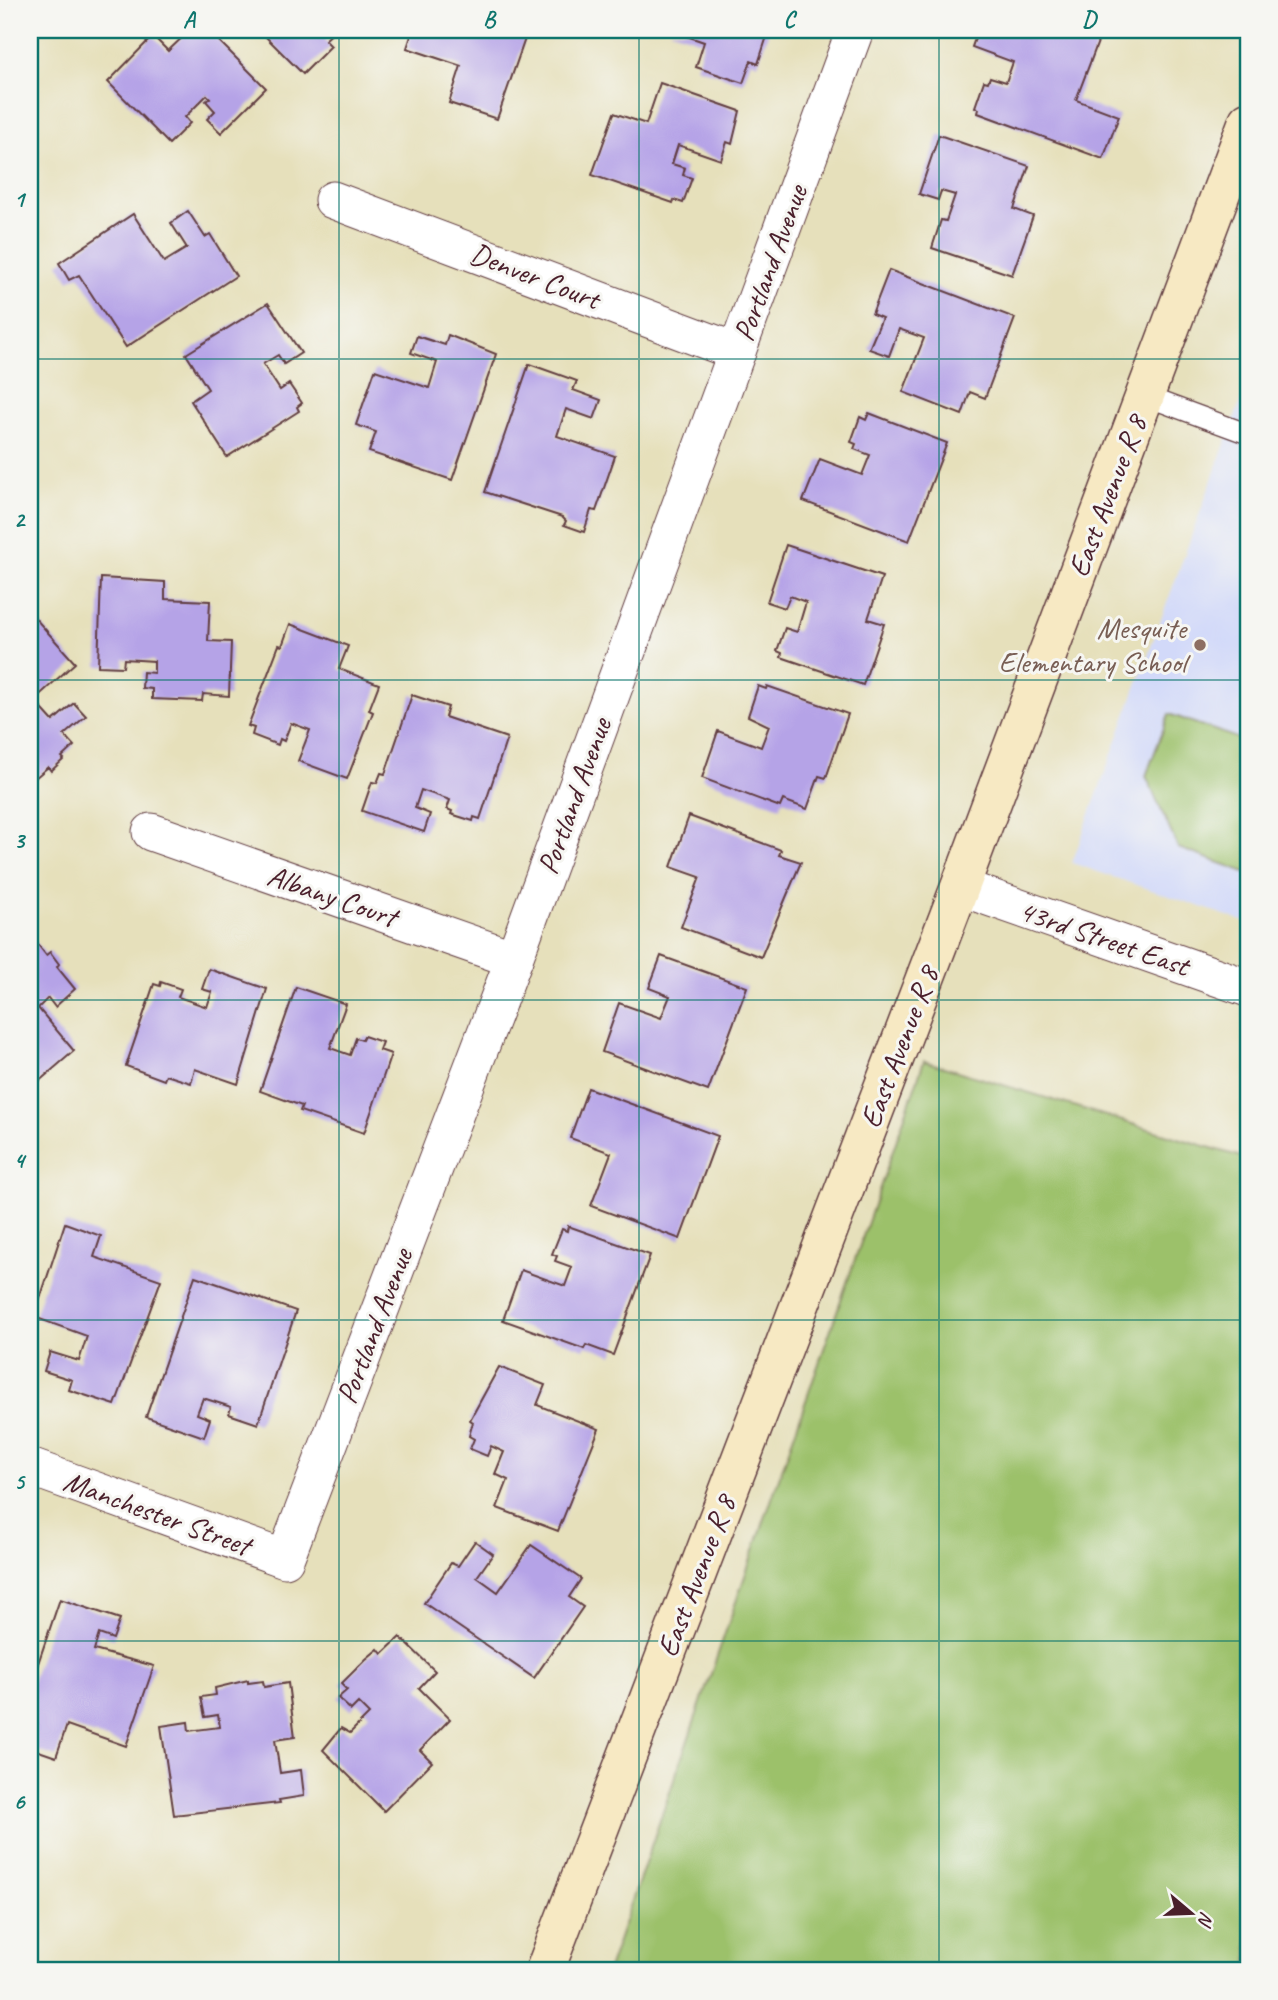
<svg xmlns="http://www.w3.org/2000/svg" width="1278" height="2000" font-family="Caveat,sans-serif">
<rect width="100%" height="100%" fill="#f6f6f2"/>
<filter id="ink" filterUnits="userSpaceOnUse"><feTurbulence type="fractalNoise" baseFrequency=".0143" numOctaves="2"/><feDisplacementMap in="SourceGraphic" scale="14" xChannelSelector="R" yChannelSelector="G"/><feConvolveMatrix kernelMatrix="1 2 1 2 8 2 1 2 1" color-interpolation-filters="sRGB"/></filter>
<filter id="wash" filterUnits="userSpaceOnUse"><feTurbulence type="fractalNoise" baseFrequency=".00686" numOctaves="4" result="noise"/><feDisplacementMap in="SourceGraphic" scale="28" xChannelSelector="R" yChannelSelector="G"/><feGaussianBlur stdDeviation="1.57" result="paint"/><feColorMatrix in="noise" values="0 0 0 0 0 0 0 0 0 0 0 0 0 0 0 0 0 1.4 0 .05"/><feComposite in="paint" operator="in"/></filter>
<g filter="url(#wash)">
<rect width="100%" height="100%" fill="#e6e0bb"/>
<path fill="#d2d9f9" d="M 1248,381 L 1248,923 L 1072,863 Z"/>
<g fill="#9cc16b" stroke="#73704b" stroke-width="2">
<path d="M 1169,714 L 1248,742 L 1248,873 L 1178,848 L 1146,776 Z"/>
<path d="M 924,1061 L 1248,1159 L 1248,1970 L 608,1970 Z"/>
</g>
<g id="blocks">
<g fill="#b5a3e7">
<path d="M 190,30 L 208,30 L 266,88 L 221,133 L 207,119 L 215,111 L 206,101 L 210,98 L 207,95 L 185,117 L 190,123 L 169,144 L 108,82 L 153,36 L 168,51 Z"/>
<path d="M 259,30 L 336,30 L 325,40 L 331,46 L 303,74 Z"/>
<path d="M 413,30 L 528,30 L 497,119 L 449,103 L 461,66 L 407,48 Z"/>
<path d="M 669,30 L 769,30 L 758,64 L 751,61 L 743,83 L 696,67 L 704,42 Z"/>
<path d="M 978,30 L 1074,30 L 1099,39 L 1076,100 L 1119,116 L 1103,159 L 978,113 L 979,109 L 975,107 L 984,81 L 988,82 L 990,77 L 1006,82 L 1013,62 L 972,47 Z"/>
<path d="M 660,83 L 740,111 L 732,144 L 727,142 L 721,160 L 678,145 L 672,164 L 685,168 L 683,175 L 692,178 L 683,203 L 674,200 L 673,203 L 592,175 L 614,113 L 646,124 Z"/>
<path d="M 939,135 L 1029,166 L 1014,209 L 1033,216 L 1012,275 L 932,248 L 941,220 L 946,221 L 955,195 L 941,191 L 938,200 L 919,194 Z"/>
<path d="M 188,211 L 205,237 L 210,234 L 236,276 L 126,347 L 79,275 L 69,280 L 59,263 L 133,214 L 164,262 L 187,248 L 171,223 Z"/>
<path d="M 889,270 L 1015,318 L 985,398 L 970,392 L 962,415 L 903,392 L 924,338 L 899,329 L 889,356 L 869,349 L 882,318 L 872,314 Z"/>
<path d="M 268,303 L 301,353 L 284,364 L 278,355 L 263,364 L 280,390 L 289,384 L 302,403 L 297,407 L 299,411 L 227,457 L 191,401 L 208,389 L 186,354 Z"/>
<path d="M 448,335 L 496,354 L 452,480 L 369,452 L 376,432 L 356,425 L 375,370 L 429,388 L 437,362 L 411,353 L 417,336 L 445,345 Z"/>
<path d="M 529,364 L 577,381 L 573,390 L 601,400 L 594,419 L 566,409 L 557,436 L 615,456 L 596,511 L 591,510 L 584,532 L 564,525 L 566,521 L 562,517 L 485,492 Z"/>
<path d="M 869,413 L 947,443 L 909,541 L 803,501 L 820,459 L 862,475 L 870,455 L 854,449 L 856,444 L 851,442 L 860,417 L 866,420 Z"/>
<path d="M 786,545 L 882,577 L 868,619 L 884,624 L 863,685 L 781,657 L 782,653 L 777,651 L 785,628 L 797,632 L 806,602 L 790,596 L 785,608 L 767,602 Z"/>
<path d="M 101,578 L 165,582 L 165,599 L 210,601 L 208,641 L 231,642 L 229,696 L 203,694 L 202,701 L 152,699 L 152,689 L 142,688 L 143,672 L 154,673 L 154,661 L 124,659 L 123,667 L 98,666 Z"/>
<path d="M 30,618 L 32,621 L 35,618 L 75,663 L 34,700 L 53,721 L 74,703 L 86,716 L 64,735 L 74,746 L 62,757 L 64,759 L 51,771 L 48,767 L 34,779 L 30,775 Z"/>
<path d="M 290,624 L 348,646 L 339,669 L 379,684 L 369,710 L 373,712 L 347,779 L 298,761 L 310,730 L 291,723 L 284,741 L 280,739 L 278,745 L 252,735 L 254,728 L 248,726 L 279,645 L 282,646 Z"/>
<path d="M 758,686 L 766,689 L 767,686 L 848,714 L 826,778 L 819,776 L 807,809 L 783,800 L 780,807 L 702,778 L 718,731 L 761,747 L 769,726 L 748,716 Z"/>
<path d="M 412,695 L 448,707 L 445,717 L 507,738 L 480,819 L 474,817 L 473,821 L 451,814 L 452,811 L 447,809 L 450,800 L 421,790 L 415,808 L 430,814 L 424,832 L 362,811 L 372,782 L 377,783 L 381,773 L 385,774 Z"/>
<path d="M 689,816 L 781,850 L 779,855 L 801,862 L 761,957 L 681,927 L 700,877 L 671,867 Z"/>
<path d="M 35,941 L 46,955 L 50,952 L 59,964 L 57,967 L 75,989 L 55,1007 L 48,998 L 38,1008 L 74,1051 L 30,1089 L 30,945 Z"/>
<path d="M 661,956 L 747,987 L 708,1091 L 602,1052 L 619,1003 L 661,1018 L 670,996 L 649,988 Z"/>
<path d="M 209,969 L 267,989 L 238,1084 L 195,1069 L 191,1083 L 166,1075 L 164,1080 L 126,1066 L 154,984 L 160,986 L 161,982 L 181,989 L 178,997 L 207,1007 L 212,992 L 202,989 Z"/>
<path d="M 296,987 L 346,1004 L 330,1048 L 350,1055 L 356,1038 L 362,1040 L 364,1036 L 382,1042 L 379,1050 L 391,1054 L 364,1133 L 300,1111 L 302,1106 L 260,1091 Z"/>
<path d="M 588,1088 L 718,1136 L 680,1239 L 591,1206 L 611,1153 L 570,1138 Z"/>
<path d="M 65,1223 L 101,1236 L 94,1257 L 161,1280 L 115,1405 L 69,1390 L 72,1380 L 44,1371 L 50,1352 L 79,1361 L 87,1336 L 34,1317 Z"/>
<path d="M 568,1226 L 650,1255 L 613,1355 L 586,1345 L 584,1349 L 503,1320 L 521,1270 L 565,1286 L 572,1267 L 555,1261 L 557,1256 L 552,1254 L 562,1229 L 567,1231 Z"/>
<path d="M 195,1276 L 296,1311 L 258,1424 L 229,1414 L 231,1407 L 203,1398 L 197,1414 L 210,1419 L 204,1437 L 146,1417 Z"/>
<path d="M 499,1367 L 545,1385 L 537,1405 L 599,1429 L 558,1531 L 497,1508 L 508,1480 L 495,1474 L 504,1452 L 491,1446 L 487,1456 L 470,1449 L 474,1439 L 469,1436 L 473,1422 L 470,1420 Z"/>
<path d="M 475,1541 L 493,1554 L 477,1577 L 498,1592 L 531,1545 L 581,1579 L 569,1597 L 583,1607 L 534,1678 L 424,1603 L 451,1563 L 458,1566 Z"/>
<path d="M 60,1599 L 120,1619 L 113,1639 L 99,1634 L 94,1650 L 154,1666 L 126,1746 L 67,1725 L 56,1757 L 30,1748 L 30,1687 Z"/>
<path d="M 400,1637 L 435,1671 L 419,1688 L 450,1719 L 420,1750 L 432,1762 L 384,1811 L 323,1750 L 341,1728 L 350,1733 L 369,1714 L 358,1703 L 351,1710 L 338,1698 L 347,1690 L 341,1684 L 366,1659 L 378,1649 L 382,1654 Z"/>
<path d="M 248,1680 L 248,1683 L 263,1681 L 264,1687 L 288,1683 L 295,1737 L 275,1740 L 280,1773 L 301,1770 L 304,1796 L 279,1800 L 280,1803 L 174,1815 L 161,1726 L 188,1722 L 189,1731 L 220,1727 L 218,1715 L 205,1717 L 201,1697 L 216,1695 L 215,1688 Z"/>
</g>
</g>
</g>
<g filter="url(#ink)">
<use href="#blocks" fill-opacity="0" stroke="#613c41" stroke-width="2"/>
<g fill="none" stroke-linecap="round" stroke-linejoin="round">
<g stroke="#613c41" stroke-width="22">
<path id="lane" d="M 1145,396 L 1248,434"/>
</g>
<g stroke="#613c41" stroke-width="39">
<g id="street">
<path d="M 333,200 L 737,352"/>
<path d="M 151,832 L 514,959"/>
<path d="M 960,887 L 1248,988"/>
<path d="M 30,1467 L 285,1559 L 514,959 L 855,30"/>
</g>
</g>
<g stroke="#613c41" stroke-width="41">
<path id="secondary" d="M 545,1970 L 960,887 L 1248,121"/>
</g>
<use href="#lane" stroke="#fff" stroke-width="19"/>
<use href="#street" stroke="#fff" stroke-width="37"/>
<use href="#secondary" stroke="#f7e9c3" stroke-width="38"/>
</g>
</g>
<path fill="none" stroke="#0f766e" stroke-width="2" stroke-opacity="0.55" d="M 339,30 L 339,1970M 639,30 L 639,1970M 939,30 L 939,1970M 30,359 L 1248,359M 30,680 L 1248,680M 30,1000 L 1248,1000M 30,1320 L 1248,1320M 30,1641 L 1248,1641"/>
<circle fill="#8d6e63" stroke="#f6f6f2" stroke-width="2.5" cx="1200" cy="645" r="7"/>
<g text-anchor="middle" stroke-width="6" stroke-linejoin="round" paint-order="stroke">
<g font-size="30" fill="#4a1f2b" stroke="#f6f6f2">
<text transform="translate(770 263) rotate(-70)" y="10">Portland Avenue</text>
<text transform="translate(535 276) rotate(21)" y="10">Denver Court</text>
<text transform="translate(1107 496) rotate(-69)" y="10">East Avenue R 8</text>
<text transform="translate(574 796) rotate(-70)" y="10">Portland Avenue</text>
<text transform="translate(332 896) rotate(19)" y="10">Albany Court</text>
<text transform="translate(1104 938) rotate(19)" y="10">43rd Street East</text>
<text transform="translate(899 1047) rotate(-69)" y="10">East Avenue R 8</text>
<text transform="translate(374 1326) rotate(-69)" y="10">Portland Avenue</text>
<text transform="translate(157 1513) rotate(20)" y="10">Manchester Street</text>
<text transform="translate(696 1576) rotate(-69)" y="10">East Avenue R 8</text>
</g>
<g font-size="30" fill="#785e54" stroke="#f6f6f2" text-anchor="end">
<text x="1186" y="638">Mesquite<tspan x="1186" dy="34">Elementary School</tspan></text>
</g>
</g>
<rect width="1278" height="2000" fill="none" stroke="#f6f6f2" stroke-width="77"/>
<g transform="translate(1191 1913) rotate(109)" stroke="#f6f6f2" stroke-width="5" paint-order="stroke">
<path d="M0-5L12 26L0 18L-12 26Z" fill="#4a1f2b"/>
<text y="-10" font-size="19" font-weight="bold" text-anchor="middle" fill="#4a1f2b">N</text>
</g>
<rect x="38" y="38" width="1202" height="1924" fill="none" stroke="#0f766e" stroke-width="2.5"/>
<g font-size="23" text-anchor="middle" font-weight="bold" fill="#0f766e">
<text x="189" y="27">A</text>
<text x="489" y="27">B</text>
<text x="789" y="27">C</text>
<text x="1089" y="27">D</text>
<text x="19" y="207">1</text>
<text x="19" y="527">2</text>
<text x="19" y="848">3</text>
<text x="19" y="1168">4</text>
<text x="19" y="1489">5</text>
<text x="19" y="1809">6</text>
</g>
</svg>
